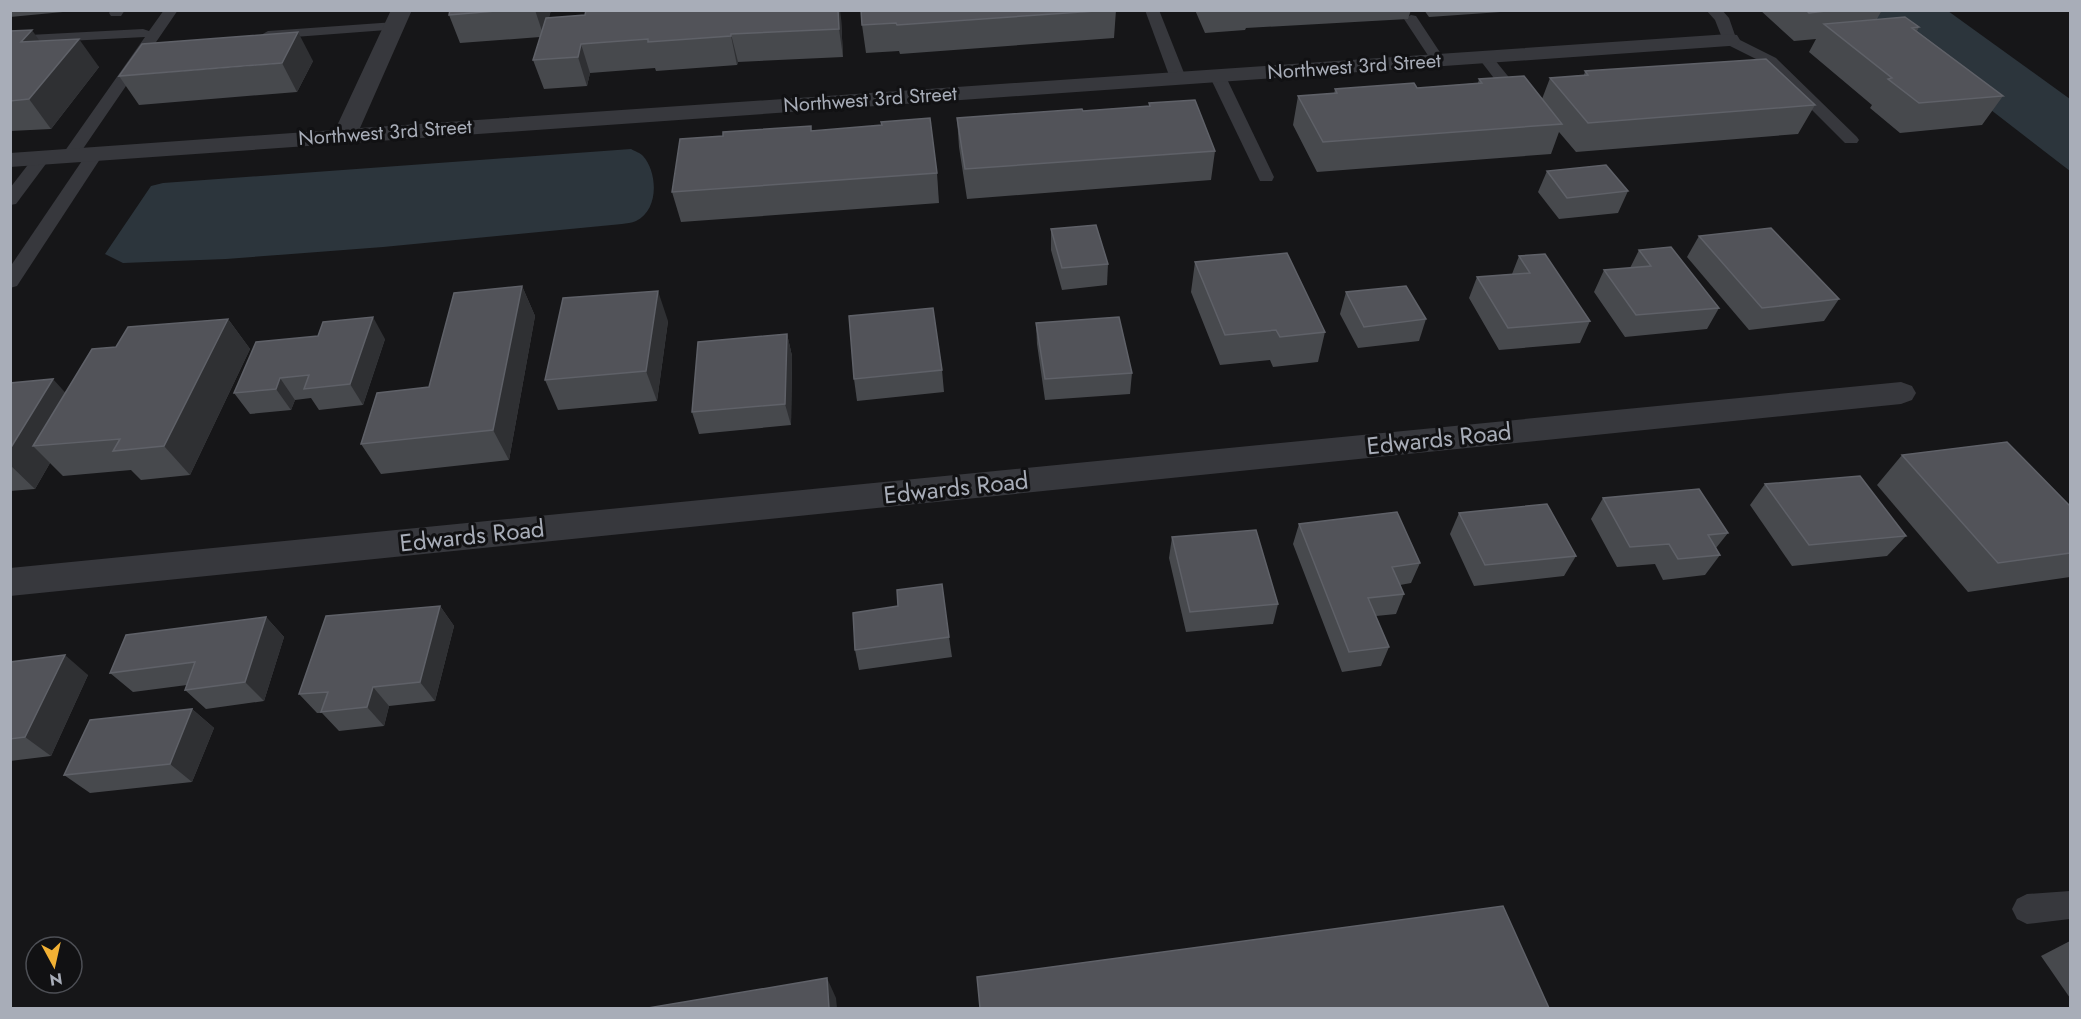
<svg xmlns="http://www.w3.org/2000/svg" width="2081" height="1019" font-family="Jost,sans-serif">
<rect width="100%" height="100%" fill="#161618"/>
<g fill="#2c353c">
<path d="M 1863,11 L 1948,11 L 2070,99 L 2070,171 Z"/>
<path d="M 631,149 C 634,151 641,153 643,156 C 658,173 659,210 636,221 C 632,223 626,223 622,224 L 383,247 L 226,259 L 123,263 L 105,254 L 151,186 L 163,183 Z"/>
</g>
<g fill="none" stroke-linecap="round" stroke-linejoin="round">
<g fill="#37383d" fill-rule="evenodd">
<path d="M 111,10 L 125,10 L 121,16 L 111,16 L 109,13 Z"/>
<path d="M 164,10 L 178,10 L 76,159 L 64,159 L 62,155 L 145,37 L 10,44 L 10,36 L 143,29 L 149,31 Z"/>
<path d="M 1145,10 L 1159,10 L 1186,78 L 1183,81 L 1173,81 L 1170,78 Z"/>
<path d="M 1706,10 L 1722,10 L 1729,18 L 1736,38 L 1776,58 L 1857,137 L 1859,140 L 1857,143 L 1845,143 L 1766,64 L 1724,43 L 1715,20 Z"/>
<path d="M 1411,15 L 1416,16 L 1445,60 L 1443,63 L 1433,63 L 1431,60 L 1404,19 Z"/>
<path d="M 395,22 L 400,23 L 402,26 L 400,29 L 268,39 L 261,35 L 268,31 Z"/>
<path d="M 1485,53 L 1490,54 L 1525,97 L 1527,100 L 1525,103 L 1513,103 L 1480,60 L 1478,57 L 1480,54 Z"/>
<path d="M 1217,70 L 1225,75 L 1274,177 L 1272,181 L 1260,181 L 1258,177 L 1209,75 Z"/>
<path d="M 96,148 L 104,153 L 17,286 L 10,288 L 10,267 L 90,149 Z"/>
<path d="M 43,152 L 51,157 L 16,204 L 10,205 L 10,188 L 37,153 Z"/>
<path d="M 2070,891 L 2070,919 L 2027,924 L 2017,919 L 2012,909 L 2017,899 L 2027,894 Z"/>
</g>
<g fill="#37383d" fill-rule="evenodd">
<path d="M 391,10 L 412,10 L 360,128 L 1729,34 L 1737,35 L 1740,40 L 1737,45 L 1729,46 L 10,167 L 10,153 L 335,130 Z"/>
<path d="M 1901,382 L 1912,386 L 1916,393 L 1912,400 L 1901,404 L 10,596 L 10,568 Z"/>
</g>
</g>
<g fill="#47494d">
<path d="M 10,10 L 84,10 L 10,17 Z"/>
<path d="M 200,10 L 220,10 L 201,12 Z"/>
<path d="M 450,10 L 551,10 L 549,17 L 841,18 L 843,57 L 738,62 L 737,65 L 656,71 L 655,68 L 590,73 L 587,86 L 544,89 L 533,60 L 540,37 L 460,43 L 449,15 Z"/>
<path d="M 1116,10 L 1114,38 L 900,54 L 899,51 L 866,53 L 862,25 Z"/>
<path d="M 1195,10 L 1411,10 L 1408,19 L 1246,28 L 1245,30 L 1205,33 Z"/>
<path d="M 1424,10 L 1531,10 L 1429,17 Z"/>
<path d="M 1760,10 L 1882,10 L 1877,19 L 1919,27 L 1917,31 L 2003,96 L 1982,125 L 1900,133 L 1870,108 L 1872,105 L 1809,52 L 1816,39 L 1794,41 Z"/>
<path d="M 10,31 L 40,41 L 99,67 L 51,129 L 10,131 Z"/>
<path d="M 313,61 L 297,92 L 139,105 L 119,76 Z"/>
<path d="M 1585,71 L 1815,105 L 1798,134 L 1576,152 L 1559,132 L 1551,154 L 1317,172 L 1293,125 L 1298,96 L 1334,94 L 1335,89 L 1417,88 L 1478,83 L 1479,79 L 1542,99 L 1550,78 L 1584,75 Z"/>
<path d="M 1149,103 L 1215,151 L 1211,180 L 967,199 L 959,147 L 957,118 L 1083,111 L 1149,106 Z"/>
<path d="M 811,130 L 937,173 L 939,203 L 681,222 L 672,192 Z"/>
<path d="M 1547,171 L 1628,191 L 1618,213 L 1559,219 L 1538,192 Z"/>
<path d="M 1051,229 L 1108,264 L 1107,285 L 1062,290 L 1051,250 Z"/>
<path d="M 1699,236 L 1839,299 L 1824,321 L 1749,330 L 1687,257 Z"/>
<path d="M 1639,250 L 1719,308 L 1707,329 L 1625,337 L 1594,292 L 1604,270 L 1630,268 Z"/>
<path d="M 1519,256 L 1590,321 L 1580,343 L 1499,350 L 1469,298 L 1477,277 L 1512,274 Z"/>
<path d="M 1195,262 L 1325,332 L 1318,362 L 1273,367 L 1270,360 L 1220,365 L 1191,292 Z"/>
<path d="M 522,286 L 535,316 L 509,460 L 381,474 L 361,444 L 429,387 Z"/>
<path d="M 1346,292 L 1426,319 L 1419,341 L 1358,348 L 1340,314 Z"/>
<path d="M 228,319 L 250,349 L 190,475 L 141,480 L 131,470 L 63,476 L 50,463 L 35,489 L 10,491 L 10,383 L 65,393 L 116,347 Z"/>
<path d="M 668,321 L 657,401 L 558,410 L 545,380 Z"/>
<path d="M 1036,323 L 1132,373 L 1130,394 L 1045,400 L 1037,344 Z"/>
<path d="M 787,334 L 792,356 L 791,425 L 699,434 L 692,412 Z"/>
<path d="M 385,339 L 363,405 L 319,410 L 311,398 L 295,400 L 291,410 L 250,414 L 234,393 Z"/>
<path d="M 942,370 L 944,392 L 857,401 L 854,379 Z"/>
<path d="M 1902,455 L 2070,506 L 2070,577 L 1968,592 L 1877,485 Z"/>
<path d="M 1765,484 L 1906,536 L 1887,556 L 1792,566 L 1750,505 Z"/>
<path d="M 1603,498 L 1728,533 L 1716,548 L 1720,555 L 1705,575 L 1663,580 L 1655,564 L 1617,567 L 1591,519 Z"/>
<path d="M 1459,513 L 1576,556 L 1564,576 L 1474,586 L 1450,534 Z"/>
<path d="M 1299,524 L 1420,563 L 1411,583 L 1400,585 L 1404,594 L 1396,614 L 1376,616 L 1389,647 L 1381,666 L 1342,672 L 1293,544 Z"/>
<path d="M 1172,537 L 1278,604 L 1273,624 L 1186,632 L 1169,558 Z"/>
<path d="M 440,606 L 454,626 L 435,701 L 389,706 L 384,726 L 339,731 L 322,713 L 317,713 L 299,694 Z"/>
<path d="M 266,617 L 284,637 L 264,701 L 206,709 L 185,690 L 187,685 L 133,692 L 110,673 Z"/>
<path d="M 949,637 L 952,657 L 859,670 L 855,650 Z"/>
<path d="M 10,662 L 88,675 L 51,756 L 10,761 Z"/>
<path d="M 192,709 L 214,728 L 192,782 L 90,793 L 64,775 Z"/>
<path d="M 2070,941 L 2070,998 L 2041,956 Z"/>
</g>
<g fill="#2f3033">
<path d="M 535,10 L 551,10 L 544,37 Z"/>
<path d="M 838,10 L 840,10 L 841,18 L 843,57 L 839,29 Z"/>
<path d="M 32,30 L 52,59 L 21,42 Z"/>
<path d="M 298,32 L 313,61 L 297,92 L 282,63 Z"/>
<path d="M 731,34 L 738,62 L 737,65 L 731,36 Z"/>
<path d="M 79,39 L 99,67 L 51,129 L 29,99 Z"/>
<path d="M 581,44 L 590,73 L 587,86 L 578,57 Z"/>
<path d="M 522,286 L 535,316 L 509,460 L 493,430 Z"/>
<path d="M 658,291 L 668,321 L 657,401 L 646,371 Z"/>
<path d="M 373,317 L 385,339 L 363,405 L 350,384 Z"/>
<path d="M 228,319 L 250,349 L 190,475 L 164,446 Z"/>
<path d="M 787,334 L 792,356 L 791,425 L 785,404 Z"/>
<path d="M 280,378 L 295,400 L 291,410 L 276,389 Z"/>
<path d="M 53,379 L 80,409 L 33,446 L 50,463 L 35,489 L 10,465 L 10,449 Z"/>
<path d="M 440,606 L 454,626 L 435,701 L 420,682 Z"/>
<path d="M 266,617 L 284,637 L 264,701 L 245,682 Z"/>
<path d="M 65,655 L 88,675 L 51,756 L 25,737 Z"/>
<path d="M 373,687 L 389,706 L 384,726 L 367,707 Z"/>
<path d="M 192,709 L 214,728 L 192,782 L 170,764 Z"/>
<path d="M 827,978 L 836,998 L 837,1008 L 829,1008 Z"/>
</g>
<g fill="#525359" stroke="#5f6168" stroke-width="1.5">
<path d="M 450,10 L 508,10 L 449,15 Z"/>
<path d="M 586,10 L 838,10 L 839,29 L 731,34 L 731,36 L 648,42 L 648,39 L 581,44 L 578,57 L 533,60 L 546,18 L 585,15 Z"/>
<path d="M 861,10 L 1110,10 L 897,25 L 896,23 L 862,25 Z"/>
<path d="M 1806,10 L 1834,10 L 1809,13 Z"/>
<path d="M 1905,17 L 1919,27 L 1912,28 L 2003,96 L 1919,103 L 1888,79 L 1892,78 L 1824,24 Z"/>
<path d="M 32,30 L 21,42 L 79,39 L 29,99 L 10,101 L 10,31 Z"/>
<path d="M 298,32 L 282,63 L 119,76 L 142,44 Z"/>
<path d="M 1766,59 L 1815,105 L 1588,123 L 1550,78 L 1588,75 L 1585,71 Z"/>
<path d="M 1524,76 L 1562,124 L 1323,142 L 1298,96 L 1337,93 L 1335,89 L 1414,83 L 1417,88 L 1482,83 L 1479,79 Z"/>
<path d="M 1195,100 L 1215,151 L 965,169 L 957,118 L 1082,109 L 1083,111 L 1150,106 L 1149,103 Z"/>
<path d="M 930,118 L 937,173 L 672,192 L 680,139 L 723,136 L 723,132 L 811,126 L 811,131 L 882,125 L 881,122 Z"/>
<path d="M 1606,165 L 1628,191 L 1567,198 L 1547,171 Z"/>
<path d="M 1096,225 L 1108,264 L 1062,268 L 1051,229 Z"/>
<path d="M 1771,228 L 1839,299 L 1762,308 L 1699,236 Z"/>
<path d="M 1671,247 L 1719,308 L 1636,315 L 1604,270 L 1651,266 L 1639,250 Z"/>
<path d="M 1287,253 L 1325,332 L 1280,337 L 1276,330 L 1225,335 L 1195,262 Z"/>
<path d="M 1545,254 L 1590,321 L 1508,328 L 1477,277 L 1530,273 L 1519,256 Z"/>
<path d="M 522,286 L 493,430 L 361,444 L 377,393 L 429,387 L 454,293 Z"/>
<path d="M 1406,286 L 1426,319 L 1364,327 L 1346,292 Z"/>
<path d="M 658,291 L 646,371 L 545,380 L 563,298 Z"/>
<path d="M 933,308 L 942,370 L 854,379 L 849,316 Z"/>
<path d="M 373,317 L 350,384 L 304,389 L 309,375 L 280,378 L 276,389 L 234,393 L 256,342 L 318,336 L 323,322 Z"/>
<path d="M 1119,317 L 1132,373 L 1045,379 L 1036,323 Z"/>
<path d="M 228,319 L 164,446 L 113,451 L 120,439 L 33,446 L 92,349 L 116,347 L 128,327 Z"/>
<path d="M 787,334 L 785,404 L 692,412 L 698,342 Z"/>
<path d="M 53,379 L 10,449 L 10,383 Z"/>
<path d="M 2007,442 L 2070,506 L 2070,553 L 1998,563 L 1902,455 Z"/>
<path d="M 1860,476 L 1906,536 L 1809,545 L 1765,484 Z"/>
<path d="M 1699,489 L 1728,533 L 1708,535 L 1720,555 L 1678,559 L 1669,544 L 1630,547 L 1603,498 Z"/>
<path d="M 1547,504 L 1576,556 L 1485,565 L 1459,513 Z"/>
<path d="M 1397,512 L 1420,563 L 1392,567 L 1404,594 L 1368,598 L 1389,647 L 1349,652 L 1299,524 Z"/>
<path d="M 1256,530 L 1278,604 L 1190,612 L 1172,537 Z"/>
<path d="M 942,584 L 949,637 L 855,650 L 853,613 L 898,606 L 897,590 Z"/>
<path d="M 440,606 L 420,682 L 373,687 L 367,707 L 321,712 L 328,692 L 299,694 L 326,616 Z"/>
<path d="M 266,617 L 245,682 L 185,690 L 195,662 L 110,673 L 126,635 Z"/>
<path d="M 65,655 L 25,737 L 10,739 L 10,662 Z"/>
<path d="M 192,709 L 170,764 L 64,775 L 90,720 Z"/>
<path d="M 1503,906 L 1549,1008 L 980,1008 L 977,977 Z"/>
<path d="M 827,978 L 829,1008 L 648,1008 Z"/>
</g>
<g text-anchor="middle" stroke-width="6" stroke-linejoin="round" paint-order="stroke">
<g font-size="20" fill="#a8adb8" stroke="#111113">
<text transform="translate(1354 66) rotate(-4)" y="7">Northwest 3rd Street</text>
<text transform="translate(870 99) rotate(-4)" y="7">Northwest 3rd Street</text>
<text transform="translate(385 132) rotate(-4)" y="7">Northwest 3rd Street</text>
</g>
<g font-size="24" fill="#a8adb8" stroke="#111113">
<text transform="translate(1439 439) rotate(-6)" y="8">Edwards Road</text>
<text transform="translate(956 488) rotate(-6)" y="8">Edwards Road</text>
<text transform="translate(472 536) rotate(-6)" y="8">Edwards Road</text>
</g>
</g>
<rect width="2081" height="1019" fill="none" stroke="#a8adb8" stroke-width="24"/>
<g transform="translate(54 965) rotate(172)"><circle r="28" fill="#111113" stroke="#4d4f55" stroke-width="1.5"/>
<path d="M0-4.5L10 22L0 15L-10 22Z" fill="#f2b134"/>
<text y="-9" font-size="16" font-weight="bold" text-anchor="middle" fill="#a8adb8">N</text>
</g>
</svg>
